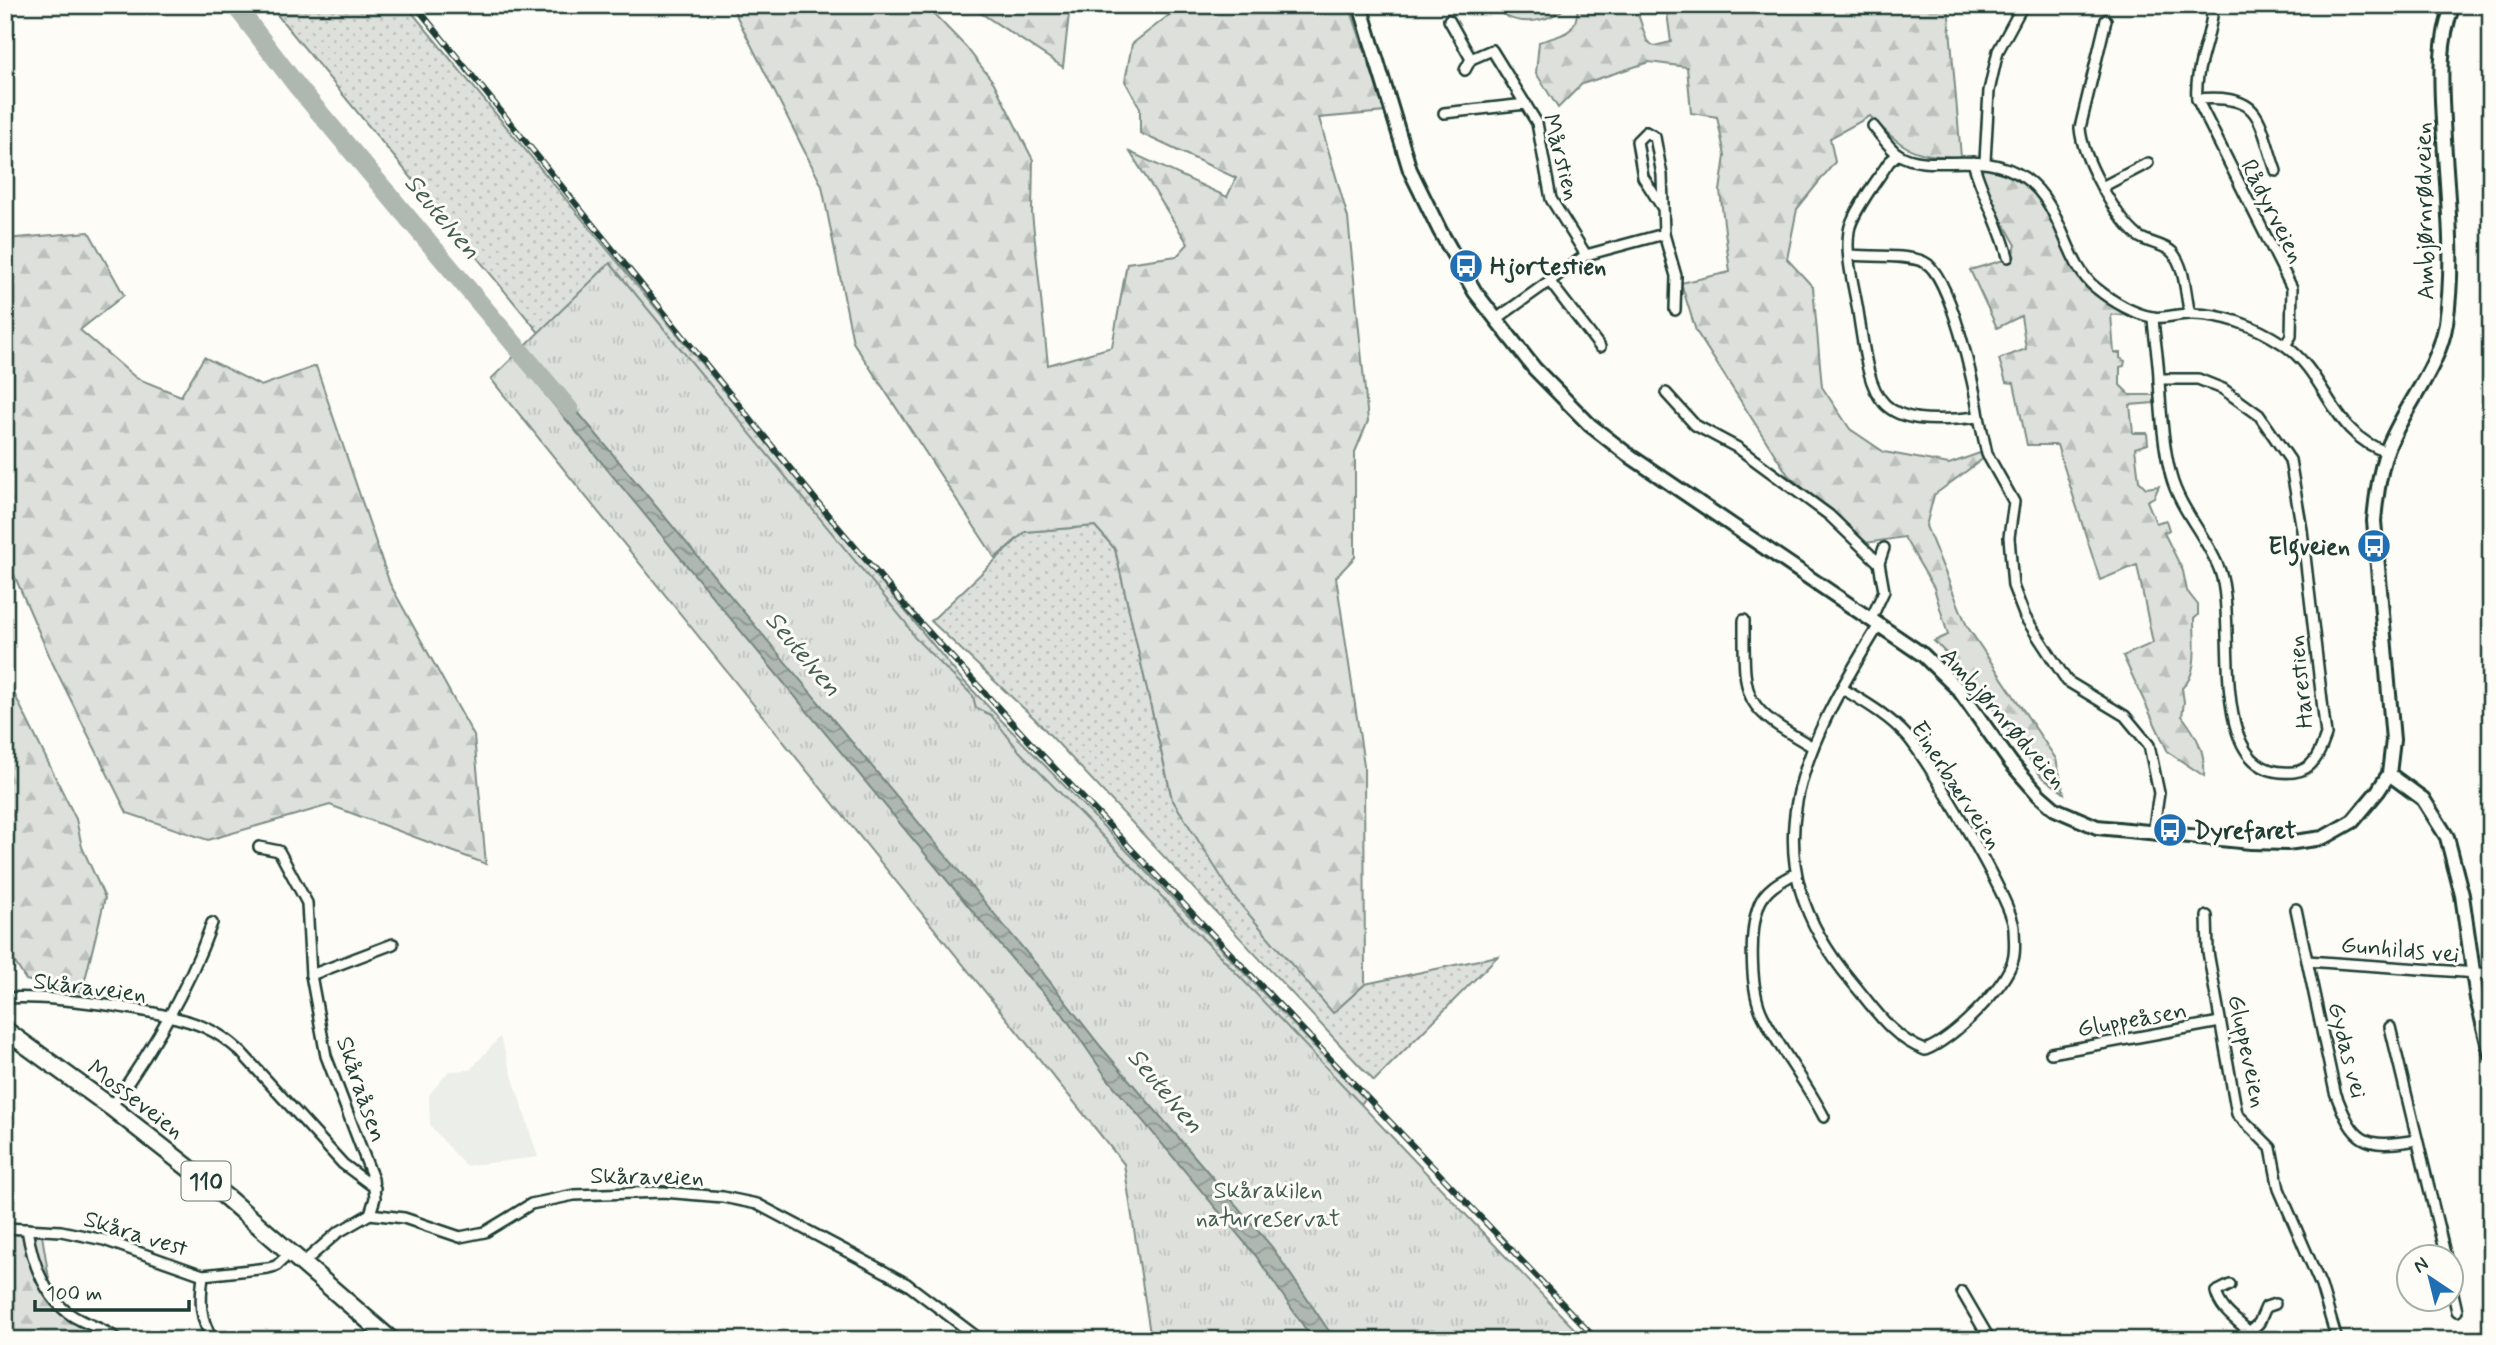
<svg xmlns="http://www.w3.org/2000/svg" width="2496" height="1345" font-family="Mynerve,sans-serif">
<defs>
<pattern id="grass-dots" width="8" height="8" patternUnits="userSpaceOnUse" patternTransform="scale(1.75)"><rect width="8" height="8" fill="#dde0db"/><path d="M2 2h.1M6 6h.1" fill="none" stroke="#bdc1bd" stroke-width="1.8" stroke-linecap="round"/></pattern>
<pattern id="forest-firs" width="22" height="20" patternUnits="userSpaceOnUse" patternTransform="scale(1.75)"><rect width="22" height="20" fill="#dde0db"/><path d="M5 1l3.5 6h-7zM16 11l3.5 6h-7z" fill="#bdc1bd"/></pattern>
<pattern id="park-tufts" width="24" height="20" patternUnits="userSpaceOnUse" patternTransform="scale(1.75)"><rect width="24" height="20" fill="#dde0db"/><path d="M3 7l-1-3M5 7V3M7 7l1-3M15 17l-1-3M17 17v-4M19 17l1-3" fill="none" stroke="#bdc1bd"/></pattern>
<pattern id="water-waves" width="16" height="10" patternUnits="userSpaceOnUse" patternTransform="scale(1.75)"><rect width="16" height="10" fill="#aeb8b1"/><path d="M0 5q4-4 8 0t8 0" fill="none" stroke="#8d9791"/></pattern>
</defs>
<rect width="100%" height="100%" fill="#fdfcf7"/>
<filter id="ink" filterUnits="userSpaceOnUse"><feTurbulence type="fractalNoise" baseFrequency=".0143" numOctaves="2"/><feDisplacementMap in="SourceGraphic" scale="14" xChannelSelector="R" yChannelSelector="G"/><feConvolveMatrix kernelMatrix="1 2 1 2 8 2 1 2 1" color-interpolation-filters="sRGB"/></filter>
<g filter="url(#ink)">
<path fill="#eceee9" d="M 500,1037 L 538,1157 L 465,1166 L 430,1125 L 429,1095 L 449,1071 L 470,1070 Z"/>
<g fill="url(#grass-dots)" stroke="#7e8e88" stroke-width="2">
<path d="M 269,5 L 406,5 L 958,675 L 1365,1099 L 1318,1156 L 1247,1192 Z"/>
<path d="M 1095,526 L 1115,549 L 1172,799 L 1334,1012 L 1365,984 L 1498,956 L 1374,1081 L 1035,719 L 931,621 L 1025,532 Z"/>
</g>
<g fill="url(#forest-firs)" stroke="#7e8e88" stroke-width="2">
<path d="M 731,5 L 916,5 L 934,14 L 966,47 L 994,83 L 1033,160 L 1032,213 L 1048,365 L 1112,347 L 1127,263 L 1177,256 L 1188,244 L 1130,152 L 1227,197 L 1236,178 L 1140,133 L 1140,108 L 1125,81 L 1132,44 L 1182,5 L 1349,5 L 1385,112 L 1319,118 L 1348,218 L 1368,421 L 1355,452 L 1355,557 L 1336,577 L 1364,765 L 1365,984 L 1333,1013 L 1234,897 L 1172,799 L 1115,549 L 1095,526 L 1025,532 L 995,558 L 853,342 L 822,186 Z"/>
<path d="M 963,5 L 1070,5 L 1063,67 L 973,8 Z"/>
<path d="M 1494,5 L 1568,5 C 1550,24 1510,29 1494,5 Z"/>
<path d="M 1578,5 L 1635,5 L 1647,41 L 1654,46 L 1671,42 L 1666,5 L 1948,5 L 1961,157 C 1912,156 1904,150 1870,116 L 1830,138 L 1835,162 L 1797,209 L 1787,259 L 1813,287 L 1822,387 L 1850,429 L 1884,452 L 1949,464 L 1980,453 L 1984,458 L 1934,495 L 1926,526 L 1967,626 L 2056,759 L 2064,793 L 2041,776 L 1973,680 L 1934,641 L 1948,635 L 1934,588 L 1904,537 L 1866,543 L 1788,475 L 1696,331 L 1681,283 L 1730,272 L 1720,191 L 1725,156 L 1717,117 L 1691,113 L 1687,67 L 1649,62 L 1582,84 L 1558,108 L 1536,73 L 1539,42 C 1564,34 1577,35 1578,5 Z"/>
<path d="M 1989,167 C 2063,190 2047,241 2088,288 C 2099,300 2115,307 2129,314 L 2111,315 L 2114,353 L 2120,353 L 2120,358 L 2125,361 L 2124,366 L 2120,367 L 2120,385 L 2130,395 L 2154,395 L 2154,403 L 2130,405 L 2133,433 L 2147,433 L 2148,444 L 2135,448 L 2139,481 L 2146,488 L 2159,486 L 2154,497 L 2147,501 L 2156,523 L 2166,520 L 2169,530 L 2164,533 L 2183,571 L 2187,591 L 2198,605 L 2198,615 L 2194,619 C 2194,640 2199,675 2182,688 L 2184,702 L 2182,716 C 2196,734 2206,752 2204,776 L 2168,752 L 2123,656 L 2153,643 L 2137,565 L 2100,580 L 2057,445 L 2027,445 L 2014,383 L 2006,382 L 1999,359 L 2026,349 L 2021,316 L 1997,328 L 1970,270 L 2011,258 L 2016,245 L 1984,189 L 1978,168 Z"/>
<path d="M 89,232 L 124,295 L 80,330 L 136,378 L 181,396 L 204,357 L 261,386 L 316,366 L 390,584 L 474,736 L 486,864 L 330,805 L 208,840 L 127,813 L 52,662 L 5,554 L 5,239 Z"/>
<path d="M 5,675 L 76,819 L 82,847 L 105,898 L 82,992 L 26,980 L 5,947 Z"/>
<path d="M 41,1229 L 52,1297 L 108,1340 L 5,1340 L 5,1231 Z"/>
</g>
<path fill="url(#park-tufts)" stroke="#7e8e88" stroke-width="2" d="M 610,263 L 906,623 L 914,637 L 973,696 L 976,708 L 991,715 L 1020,752 L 1221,957 L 1585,1340 L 1151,1340 L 1124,1164 L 491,379 Z"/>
<path fill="url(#water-waves)" stroke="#75877f" stroke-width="2" d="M 557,387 L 1036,964 L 1101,1047 L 1272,1247 L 1335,1340 L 1313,1340 L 1256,1256 L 1107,1078 L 1062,1013 L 1017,965 L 545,394 Z"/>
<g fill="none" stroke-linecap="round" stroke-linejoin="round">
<path stroke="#aeb8b1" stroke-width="19" d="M 235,5 L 297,86 L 569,409"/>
<g stroke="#1f3d34" stroke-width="14">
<g id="street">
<path d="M 2213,5 C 2212,38 2194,66 2197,99 L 2292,288 L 2291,336 L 2285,345"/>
<path d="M 1449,20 L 1471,59 L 1492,50 L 1537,123 L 1551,199 L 1586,255"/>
<path d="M 2106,20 L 2080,128 C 2082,157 2115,217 2138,236 C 2147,243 2164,244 2172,252 C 2186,268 2185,295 2190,314"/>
<path d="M 1465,70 L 1471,59"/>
<path d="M 2197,99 C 2263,94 2257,117 2276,171"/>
<path d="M 1444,113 L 1526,104"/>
<path d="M 1873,126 C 1880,134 1889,148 1898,154 C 1931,175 1981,147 2025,178 C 2064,206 2064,263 2096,288 C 2112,301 2131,313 2152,317 C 2163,319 2177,314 2189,314 C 2221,313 2256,326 2283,344 C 2329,375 2330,434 2387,452"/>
<path d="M 1985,161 L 1989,91 L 1998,51 L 2023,5"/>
<path d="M 1973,162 C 1982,195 2000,224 2008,257"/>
<path d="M 2102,187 L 2148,163"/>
<path d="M 1664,234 L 1676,276 L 1675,310"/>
<path d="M 1849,255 C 1868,257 1908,254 1924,262 C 1950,273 1975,388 1979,417 C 1874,428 1872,406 1858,311 C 1854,286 1845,257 1849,231 C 1851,214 1878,179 1889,162 L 1898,154"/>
<path d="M 1550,282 L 1600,347"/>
<path d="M 2153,317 C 2154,339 2159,360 2159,381 C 2161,412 2163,446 2171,476 C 2180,510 2208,538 2220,571 C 2239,625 2203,781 2294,772 C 2314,770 2320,752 2326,735 L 2302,530 L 2290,460 L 2259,415 L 2223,389 L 2198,379 L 2160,379"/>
<path d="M 1495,320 L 1586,255 L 1664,234 L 1662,175 L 1655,137 L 1646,132 L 1637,141 L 1643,177 L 1662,207"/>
<path d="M 1666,393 L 1695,425 L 1738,448 L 1829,515 L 1879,563"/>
<path d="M 1979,417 L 1987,454 L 2014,502 L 2009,537 L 2013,586 L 2025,617 L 2067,681 L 2125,716 L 2149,745 L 2159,793 L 2153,834"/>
<path d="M 1871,619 L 1884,591 L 1879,563 L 1884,548"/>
<path d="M 1744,620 C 1744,701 1741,706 1813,747"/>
<path d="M 1843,689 C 1866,703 1889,716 1907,736 C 1928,760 2011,899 2014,928 C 2014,937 2016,950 2013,960 C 2004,989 1953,1039 1925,1050 C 1892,1038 1874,1008 1852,982 C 1745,855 1803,748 1879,625"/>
<path d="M 259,847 L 279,851 L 307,903 L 311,975 L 326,1056 L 373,1179 L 375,1198 L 370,1214"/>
<path d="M 1794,874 C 1781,881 1765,889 1759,905 C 1749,931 1750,991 1763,1016 C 1781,1051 1806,1082 1824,1117"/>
<path d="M 2296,909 L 2335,1092 C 2354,1143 2363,1149 2417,1140"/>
<path d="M 2207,916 L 2208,952 L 2237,1114 L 2271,1148 L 2279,1189 L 2321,1286 L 2337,1340"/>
<path d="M 2307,961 L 2491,974"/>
<path d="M 311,975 L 393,944"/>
<path d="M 5,998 C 49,995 167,1010 206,1028 C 220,1034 230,1042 241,1052 L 343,1164 L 375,1188"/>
<path d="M 2390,1027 L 2446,1258"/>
<path d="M 2051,1053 L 2220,1022"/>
<path d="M 111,1107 C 153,1049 188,990 212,923"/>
<path d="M 5,1228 L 61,1231 L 104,1240 L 203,1275 L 268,1268 L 276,1266 L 291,1252"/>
<path d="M 27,1229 C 32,1262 46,1304 80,1320 C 94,1327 105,1329 118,1340"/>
<path d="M 304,1262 L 337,1233 L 370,1214 L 404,1218 L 460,1237 L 485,1232 L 531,1204 L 574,1195 L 663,1192 L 723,1197 L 757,1204 L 865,1261 L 907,1284 L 981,1340"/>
<path d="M 203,1275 C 200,1300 199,1318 213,1340"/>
<path d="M 2450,1280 L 2457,1311"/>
<path d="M 2230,1285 L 2216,1292 C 2222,1315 2243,1322 2256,1340"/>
<path d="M 1962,1292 L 1990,1340"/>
<path d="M 2249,1332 L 2259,1323 L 2266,1307 L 2275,1304"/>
</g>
</g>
<g stroke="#1f3d34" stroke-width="18">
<g id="secondary">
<path d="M 1360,5 L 1410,170 L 1440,231 L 1475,292 L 1534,368 L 1590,425 L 1627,454 L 1923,655 L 1959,690 L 2011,763 L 2039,795 L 2055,809 L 2097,827 L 2251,842 L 2287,843 L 2323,838 L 2353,821 L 2378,791 L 2389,774 L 2393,740 L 2374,521 C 2376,498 2379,475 2386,453 C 2402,408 2438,372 2446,323 C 2456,257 2446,187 2443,121 C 2441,83 2438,42 2453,5"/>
<path d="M 2389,774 L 2423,799 L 2447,837 L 2462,895 L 2477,999 L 2491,1055"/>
</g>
</g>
<g stroke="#1f3d34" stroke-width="21">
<path id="highway" d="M 5,1030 L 111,1107 L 227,1198 L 391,1340"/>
</g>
<use href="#street" stroke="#fdfcf7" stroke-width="9"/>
<use href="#secondary" stroke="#fdfcf7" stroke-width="12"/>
<use href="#highway" stroke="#fdfcf7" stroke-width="16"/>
<g stroke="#1f3d34" stroke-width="6">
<path id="rail" d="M 415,5 L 828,515 L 906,607 L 1029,741 L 1597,1340"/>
</g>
<use href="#rail" stroke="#fdfcf7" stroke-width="3.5" stroke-dasharray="10" stroke-linecap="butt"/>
</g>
</g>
<defs>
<g id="bus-disc" transform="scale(1.75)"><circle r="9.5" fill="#1f6fb2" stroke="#fdfcf7"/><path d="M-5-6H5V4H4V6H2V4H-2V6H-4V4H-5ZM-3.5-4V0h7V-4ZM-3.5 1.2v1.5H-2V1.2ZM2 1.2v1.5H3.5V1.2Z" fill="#fff"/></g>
</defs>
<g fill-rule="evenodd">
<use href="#bus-disc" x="1466" y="266"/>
<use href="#bus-disc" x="2374" y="546"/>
<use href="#bus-disc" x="2170" y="830"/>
</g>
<g text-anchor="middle" stroke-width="6" stroke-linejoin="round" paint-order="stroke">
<rect fill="#fdfcf7" stroke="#62766e" stroke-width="2" x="181.5" y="1161.5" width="49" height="39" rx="5"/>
<g font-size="23" font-weight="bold" fill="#1f3d34">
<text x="206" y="1189">110</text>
</g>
<g font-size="24" fill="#1f3d34" stroke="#fdfcf7">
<text transform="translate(1562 157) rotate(75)" y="8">Mårstien</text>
<text transform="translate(2273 211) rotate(63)" y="8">Rådyrveien</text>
<text transform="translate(2424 211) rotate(-91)" y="8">Ambjørnrødveien</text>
<text transform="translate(2300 682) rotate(-96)" y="8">Harestien</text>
<text transform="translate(2004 718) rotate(49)" y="8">Ambjørnrødveien</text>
<text transform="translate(1957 785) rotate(57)" y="8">Einerbærveien</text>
<text transform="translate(2400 949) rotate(5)" y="8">Gunhilds vei</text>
<text transform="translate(90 987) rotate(7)" y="8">Skåraveien</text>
<text transform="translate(2132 1019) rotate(-10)" y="8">Gluppeåsen</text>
<text transform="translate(2348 1050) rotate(76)" y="8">Gydas vei</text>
<text transform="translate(2248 1051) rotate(78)" y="8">Gluppeveien</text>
<text transform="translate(362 1089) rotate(71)" y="8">Skåraåsen</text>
<text transform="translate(136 1099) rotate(37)" y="8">Mosseveien</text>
<text transform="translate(647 1176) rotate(1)" y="8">Skåraveien</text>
<text transform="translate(136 1233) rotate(17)" y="8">Skåra vest</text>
</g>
<g font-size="24" font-weight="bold" fill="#1f3d34" stroke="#fdfcf7" text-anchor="start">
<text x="1490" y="274">Hjortestien</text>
<text x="2350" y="554" text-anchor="end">Elgveien</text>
<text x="2194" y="838">Dyrefaret</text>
</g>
<g font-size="24" fill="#455e55" stroke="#fdfcf7">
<text x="1268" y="1198">Skårakilen<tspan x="1268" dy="28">naturreservat</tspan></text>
</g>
<g font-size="26" font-style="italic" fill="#435c53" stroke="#fdfcf7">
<text transform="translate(443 216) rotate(50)" y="9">Seutelven</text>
<text transform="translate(804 653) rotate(50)" y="9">Seutelven</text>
<text transform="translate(1166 1090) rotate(50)" y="9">Seutelven</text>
</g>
</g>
<rect width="2496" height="1345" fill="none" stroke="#fdfcf7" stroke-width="28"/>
<rect x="14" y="14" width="2468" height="1317" fill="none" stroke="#1f3d34" stroke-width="2.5" filter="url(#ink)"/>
<g transform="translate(2430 1278) rotate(325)"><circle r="33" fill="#fdfcf7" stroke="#a4b0a9" stroke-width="2"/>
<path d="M0-5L12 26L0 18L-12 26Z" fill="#1f6fb2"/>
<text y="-10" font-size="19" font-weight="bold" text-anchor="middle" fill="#1f3d34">N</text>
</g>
<path d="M35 1300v10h154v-10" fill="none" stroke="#1f3d34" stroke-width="3.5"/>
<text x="46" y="1300" font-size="21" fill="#1f3d34" stroke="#fdfcf7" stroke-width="5" paint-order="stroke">100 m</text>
</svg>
